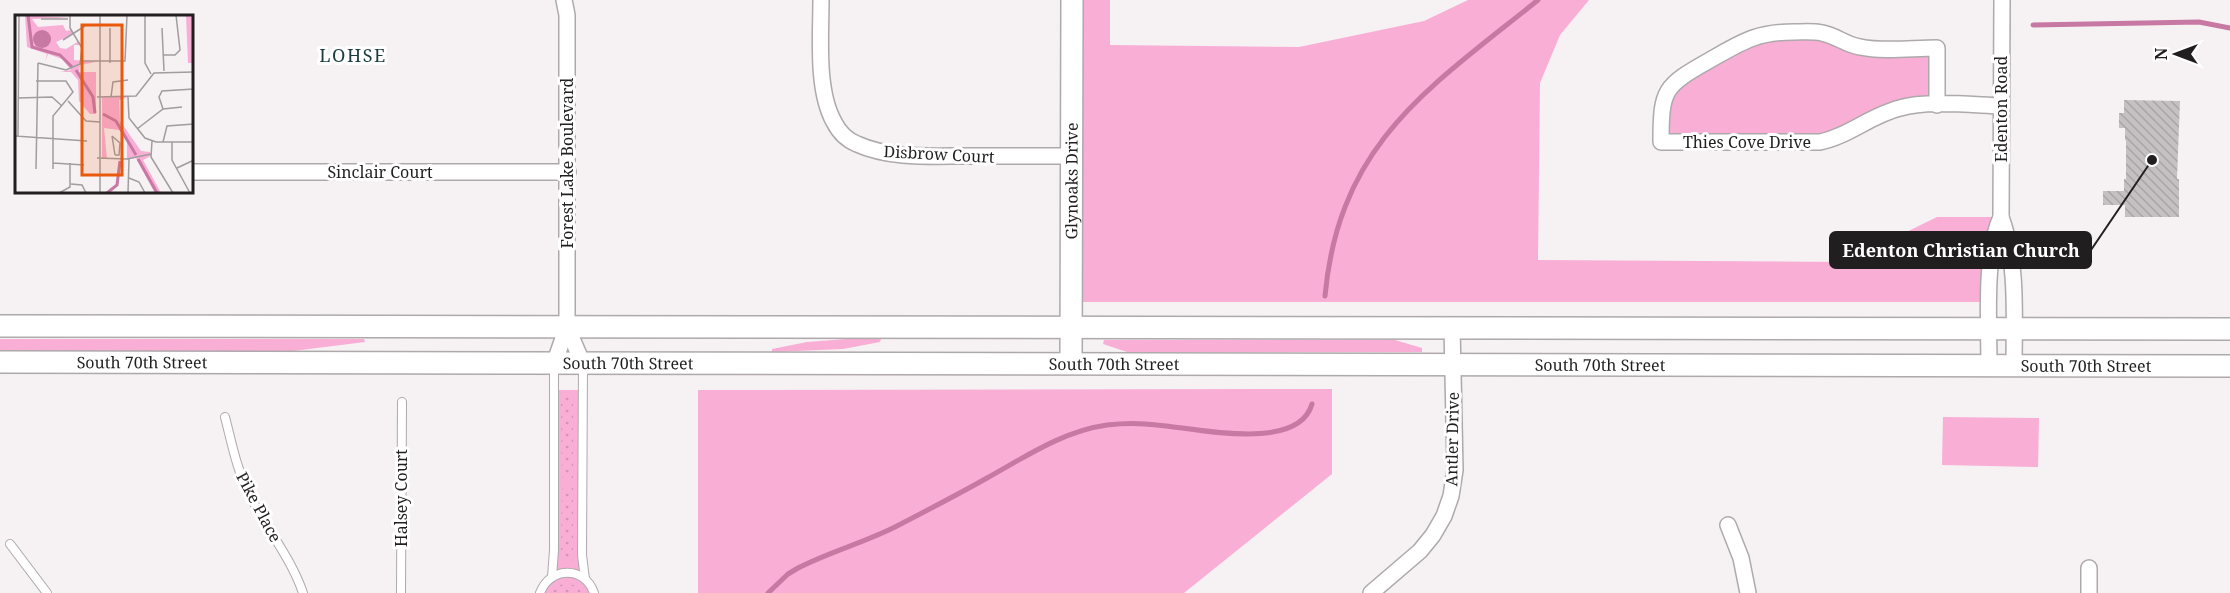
<svg xmlns="http://www.w3.org/2000/svg" width="2230" height="593" font-family="'Noto Serif',serif">
<defs>
<pattern id="garden-dots" width="8" height="8" patternUnits="userSpaceOnUse" patternTransform="scale(1.5)"><rect width="8" height="8" fill="#f9aed5"/><path d="M2 2h.1M6 6h.1" fill="none" stroke="#d595b6" stroke-width="1.8" stroke-linecap="round"/></pattern>
<pattern id="building-back-hatch" width="6" height="6" patternUnits="userSpaceOnUse" patternTransform="scale(1.5)"><rect width="6" height="6" fill="#c5c0c2"/><path d="M-1 5l2 2M0 0l6 6M5-1l2 2" fill="none" stroke="#a9a5a6"/></pattern>
</defs>
<rect width="100%" height="100%" fill="#f6f1f3"/>
<g fill="#f9aed5">
<path d="M 1072,0 L 1110,0 L 1110,45 L 1299,47 L 1424,21 L 1468,0 L 1589,0 L 1560,35 L 1540,83 L 1538,260 L 1845,262 L 1937,217 L 2001,217 L 1990,302 L 1071,302 Z"/>
<path d="M 1780,32 L 1850,45 L 1937,48 L 1937,105 L 1919,105 L 1836,138 L 1661,142 L 1671,86 Z"/>
<path d="M 0,339 L 364,339 L 365,342 L 293,351 L 0,351 Z"/>
<path d="M 846,339 L 881,339 L 880,342 L 843,349 L 772,352 L 772,349 L 807,342 Z"/>
<path d="M 1104,340 L 1395,340 L 1422,348 L 1422,352 L 1127,352 L 1103,344 Z"/>
<path d="M 1332,389 L 1332,474 L 1184,593 L 698,593 L 698,390 Z"/>
<path d="M 554,390 L 582,390 L 583,570 L 594,593 L 540,593 L 552,577 Z"/>
<path d="M 1943,417 L 2039,418 L 2038,467 L 1942,465 Z"/>
</g>
<g fill="url(#garden-dots)">
<path d="M 567,393 L 573,398 L 573,481 L 562,482 L 561,399 L 563,395 Z"/>
<path d="M 562,485 L 573,485 L 573,558 L 571,563 L 566,564 L 561,558 Z"/>
<path d="M 566,583 L 576,586 L 582,593 L 550,593 L 555,587 Z"/>
</g>
<g fill="none" stroke-linecap="round" stroke-linejoin="round">
<g stroke="#c778a3" stroke-width="5">
<path d="M 2033,25 L 2199,22 L 2230,28"/>
<path d="M 1325,296 C 1339,143 1429,88 1538,0"/>
<path d="M 768,593 L 788,574 L 798,568 C 829,552 863,543 895,527 C 926,511 957,495 987,478 C 1025,457 1063,431 1107,425 C 1124,423 1141,423 1157,425 C 1195,428 1298,453 1312,404"/>
</g>
</g>
<path fill="url(#building-back-hatch)" d="M 2124,100 L 2180,101 L 2177,179 L 2179,179 L 2179,217 L 2125,217 L 2125,205 L 2103,205 L 2103,191 L 2124,191 L 2124,179 L 2126,179 L 2126,140 L 2125,140 L 2125,128 L 2119,128 L 2119,113 L 2124,113 Z"/>
<g fill="none" stroke-linecap="round" stroke-linejoin="round">
<g stroke="#aea9ab" stroke-width="10">
<g id="lane">
<path d="M 583,365 L 582,555 L 585,579"/>
<path d="M 225,417 C 232,444 237,471 250,496 C 267,529 291,558 303,593"/>
<path d="M 10,544 L 47,593"/>
<path d="M 552,577 L 554,550 L 554,365"/>
<path d="M 401,593 L 402,402"/>
<path d="M 540,593 C 550,566 585,566 594,593"/>
</g>
</g>
<g stroke="#aea9ab" stroke-width="18">
<g id="street">
<path d="M 821,0 C 821,36 816,90 834,122 C 839,132 847,140 857,144 C 890,159 931,156 966,156 C 1001,156 1036,156 1072,156"/>
<path d="M 2002,0 L 2001,217 C 2018,263 2014,317 2014,366"/>
<path d="M 1937,105 L 1937,48 C 1912,48 1884,52 1860,47 C 1846,45 1835,35 1822,33 C 1813,31 1803,32 1794,32 C 1756,32 1742,42 1710,60 C 1664,86 1661,89 1661,142 L 1820,142 C 1849,136 1871,115 1900,108 C 1927,100 1972,105 2001,106"/>
<path d="M 192,172 L 568,172"/>
<path d="M 567,327 L 583,364"/>
<path d="M 554,364 L 567,327 L 567,15 L 564,0"/>
<path d="M 1989,366 C 1989,325 1984,253 2001,217"/>
<path d="M 1728,525 L 1741,558 L 1748,593"/>
<path d="M 2089,568 L 2089,593"/>
<path d="M 1371,593 L 1420,551 L 1433,535 L 1444,516 L 1451,496 L 1455,470 L 1452,326"/>
</g>
</g>
<g stroke="#aea9ab" stroke-width="24">
<g id="secondary">
<path d="M 0,326 L 2230,329"/>
<path id="s1" d="M 0,362 L 2230,366"/>
<path id="s2" d="M 1071,363 L 1072,0"/>
</g>
</g>
<use href="#lane" stroke="#fff" stroke-width="8"/>
<use href="#street" stroke="#fff" stroke-width="15"/>
<use href="#secondary" stroke="#fff" stroke-width="21"/>
</g>
<g text-anchor="middle" stroke-width="6" stroke-linejoin="round" paint-order="stroke">
<g font-size="16" fill="#201e1f" stroke="#fff">
<text transform="translate(2001 109) rotate(-90)" y="6">Edenton Road</text>
<text x="1747" y="148">Thies Cove Drive</text>
<text transform="translate(939 154) rotate(3)" y="6">Disbrow Court</text>
<text transform="translate(567 163) rotate(-90)" y="6">Forest Lake Boulevard</text>
<text x="380" y="178">Sinclair Court</text>
<text dy="6" stroke="none"><textPath href="#s2" startOffset="182">Glynoaks Drive</textPath></text>
<text dy="6" stroke="none"><textPath href="#s1" startOffset="142">South 70th Street</textPath></text>
<text dy="6" stroke="none"><textPath href="#s1" startOffset="1114">South 70th Street</textPath></text>
<text dy="6" stroke="none"><textPath href="#s1" startOffset="628">South 70th Street</textPath></text>
<text dy="6" stroke="none"><textPath href="#s1" startOffset="1600">South 70th Street</textPath></text>
<text dy="6" stroke="none"><textPath href="#s1" startOffset="2086">South 70th Street</textPath></text>
<text transform="translate(1452 439) rotate(-89)" y="6">Antler Drive</text>
<text transform="translate(401 498) rotate(-90)" y="6">Halsey Court</text>
<text transform="translate(259 507) rotate(62)" y="6">Pike Place</text>
</g>
<g font-size="18" letter-spacing="1.5" fill="#1b3d3e" stroke="#fff">
<text x="353" y="62">LOHSE</text>
</g>
</g>
<g transform="translate(15 15)">
<rect width="178" height="178" fill="#f6f1f3"/>
<path d="M 10,0 L 56,3 L 17,4 L 23,12 L 48,10 L 51,16 L 56,15 L 59,19 L 41,27 L 45,33 L 51,34 L 64,26 L 66,30 L 59,30 L 59,45 L 81,47 L 65,50 L 64,57 L 81,57 L 81,99 L 75,99 L 64,86 L 63,65 L 56,57 L 45,57 L 56,55 L 47,44 L 33,39 L 30,47 L 32,39 L 12,32 ZM 171,0 L 178,0 L 177,48 L 173,48 ZM 87,82 L 113,82 L 104,85 L 105,106 L 126,136 L 135,137 L 136,141 L 128,145 L 146,178 L 140,178 L 121,143 L 112,144 L 112,124 L 104,115 L 89,113 L 92,144 L 87,144 Z" fill="#f9aed5"/>
<path d="M18 24a9 9 0 1 1 18 0a9 9 0 1 1-18 0Z" fill="#c778a3"/>
<path fill="none" stroke="#c778a3" stroke-width="3" d="M 13,0 L 17,32 L 45,40 L 57,52M 61,55 L 78,82 L 80,98M 88,99 L 101,106 L 121,140M 123,144 L 142,178M 92,178 L 102,170 L 105,146"/>
<path fill="none" stroke="#a09d9e" stroke-width="1.5" d="M 130,0 L 130,48 L 136,59M 26,4 L 53,4M 95,13 L 95,48M 147,13 L 149,56M 48,25 L 70,11M 149,40 L 160,40 L 165,35 L 161,0M 67,46 L 110,46 L 112,0M 23,48 L 51,55 L 65,49 L 67,33 L 55,13 L 55,0M 21,66 L 51,66 L 58,77 L 38,101 L 38,154M 82,82 L 121,81 L 139,58 L 179,57M 96,82 L 98,67 L 113,65M 113,82 L 114,103 L 130,123 L 141,127 L 179,127M 3,83 L 37,82 L 47,91M 53,86 L 71,106 L 85,107M 148,94 L 144,82 L 147,76 L 179,74M 122,114 L 148,94 L 167,92M 0,121 L 72,126M 3,121 L 4,0M 97,121 L 105,128 L 104,140 L 100,140M 97,121 L 100,140M 137,126 L 136,142 L 158,178M 148,127 L 152,111 L 179,109M 157,127 L 157,145 L 175,178M 82,143 L 112,144 L 136,139M 38,148 L 69,150M 162,153 L 179,145M 21,154 L 23,48M 114,163 L 124,167 L 130,178M 56,169 L 67,170 L 71,178M 44,178 L 55,172 L 55,148M 85,178 L 85,0M 113,178 L 114,144"/>
<path fill="#e8590c" fill-opacity="0.15" stroke="#e8590c" stroke-width="3" d="M 67,10 L 107,10 L 107,160 L 67,160 Z"/>
<rect width="178" height="178" fill="none" stroke="#201e1f" stroke-width="3"/>
</g>
<path fill="none" stroke="#201e1f" stroke-width="2" d="M2152 160L2091 250"/>
<circle fill="#201e1f" stroke="#fff" stroke-width="2" cx="2152" cy="160" r="6"/>
<rect fill="#201e1f" stroke="#201e1f" stroke-width="2" x="1830" y="232" width="261" height="36" rx="6"/>
<g font-size="18" text-anchor="middle" font-weight="bold" fill="#fff">
<text x="1961" y="257">Edenton Christian Church</text>
</g>
<g transform="translate(2176 54) rotate(270)" stroke="#ffffff" stroke-width="4.5" paint-order="stroke">
<path d="M0-4.5L10 22L0 15L-10 22Z" fill="#201e1f"/>
<text y="-9" font-size="16" font-weight="bold" text-anchor="middle" fill="#201e1f">N</text>
</g>
</svg>
